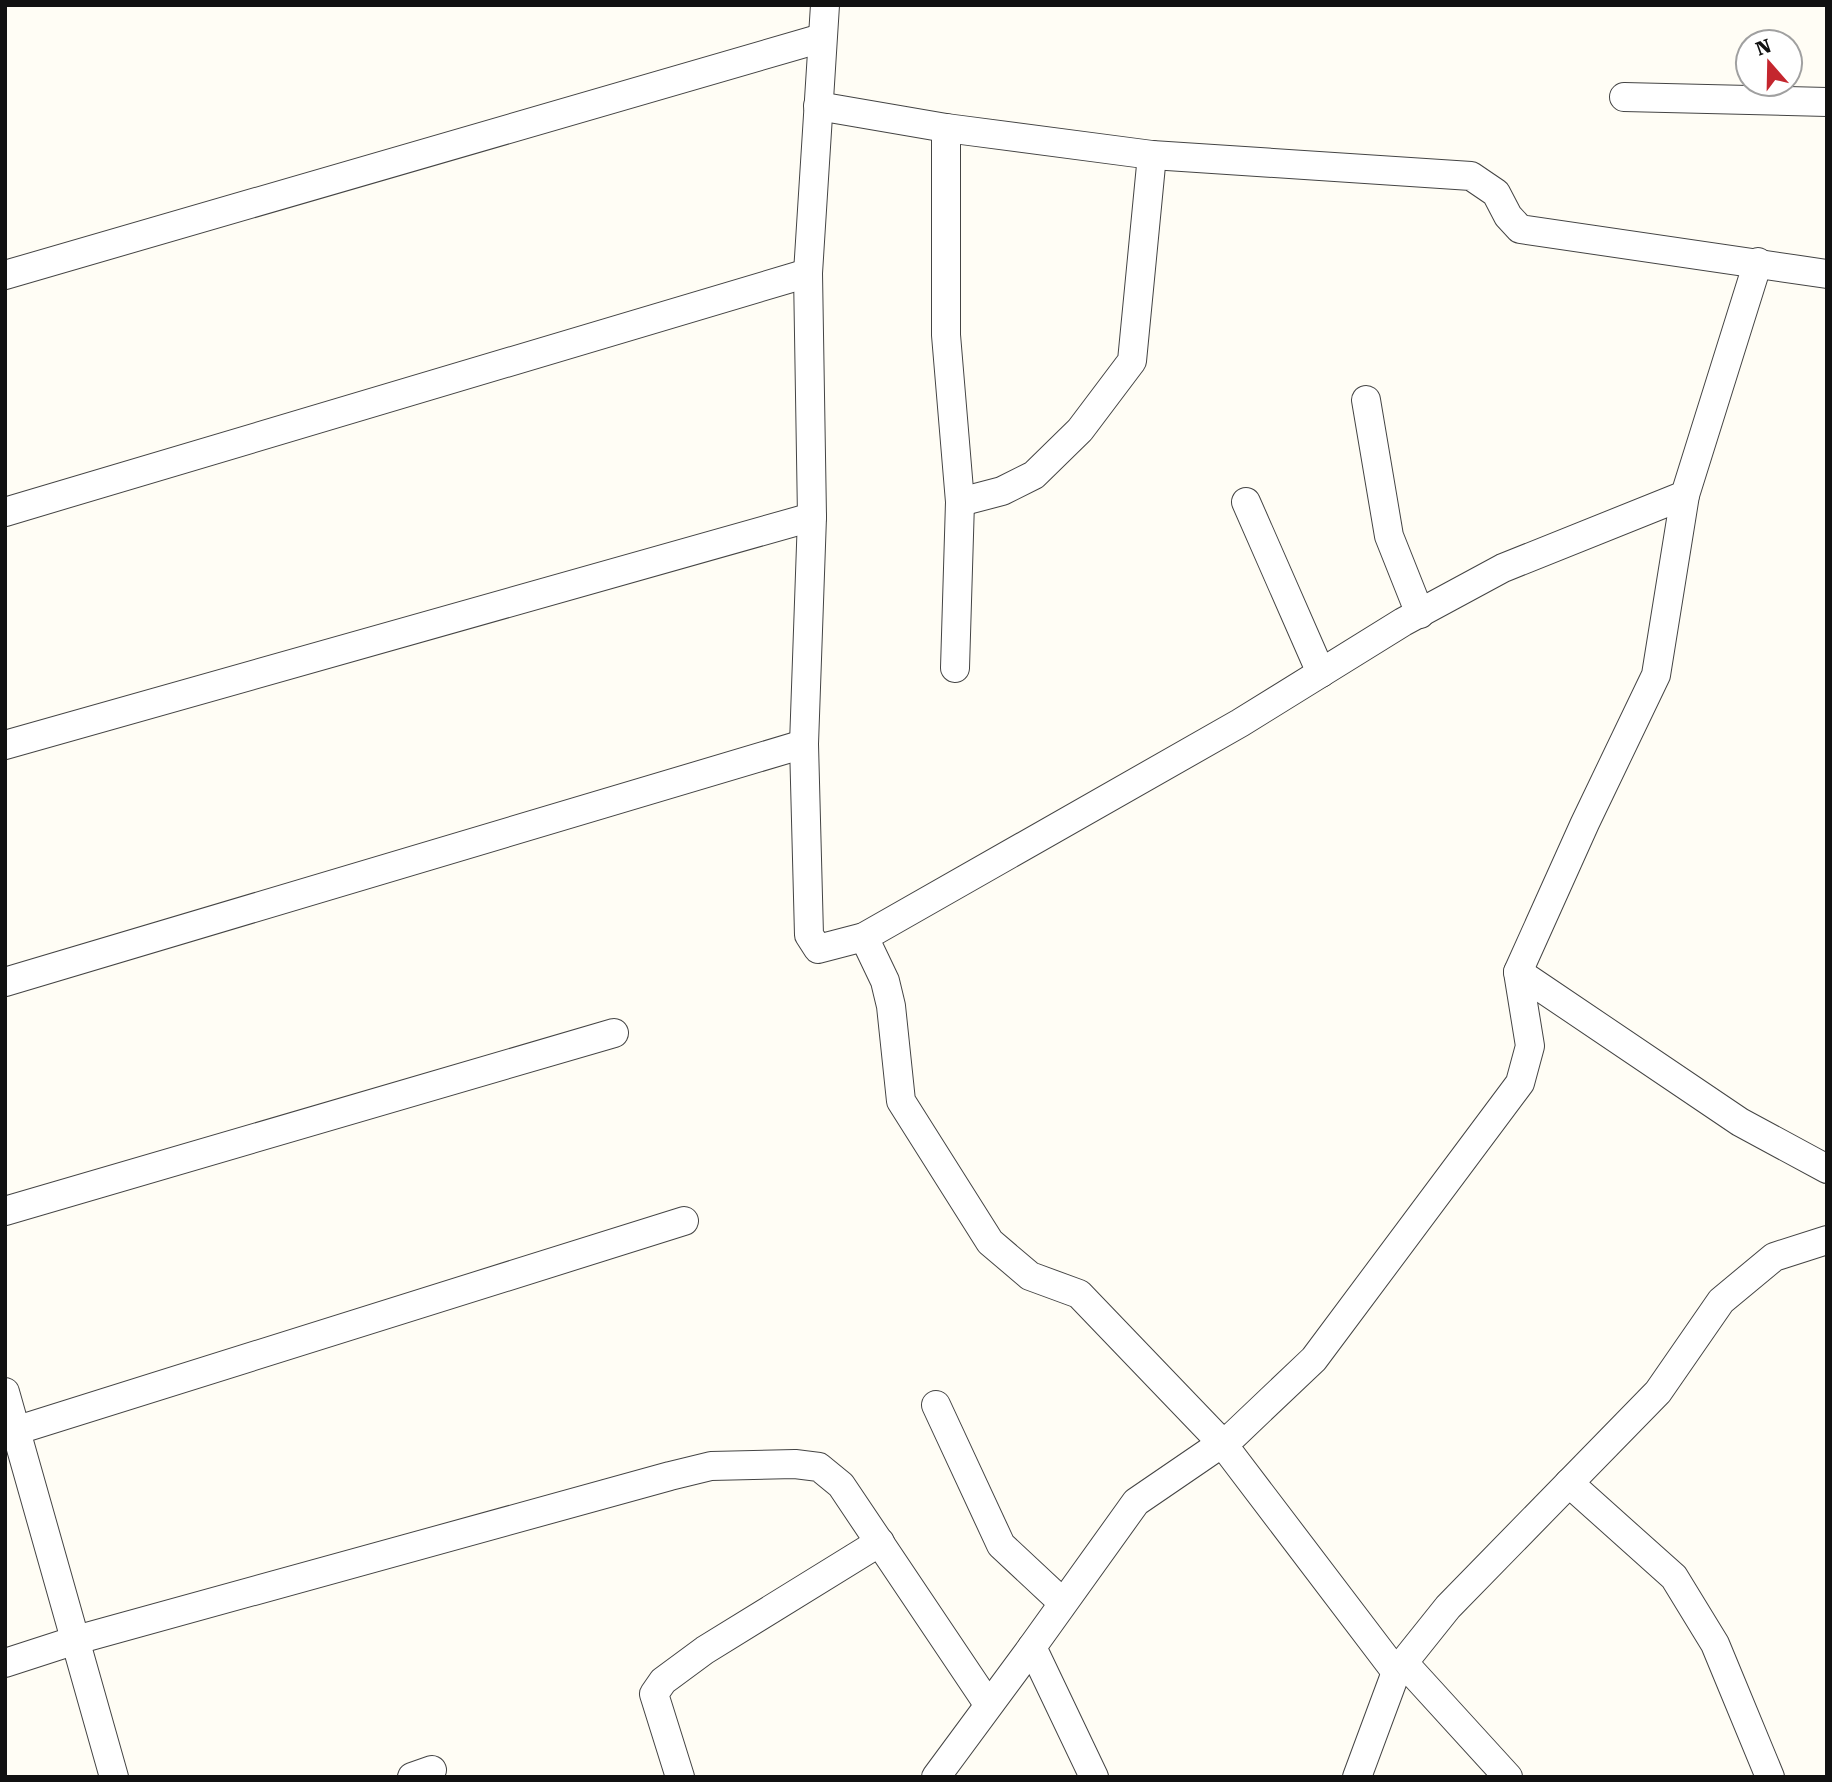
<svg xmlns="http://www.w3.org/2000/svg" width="1832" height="1782" font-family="'Roboto Serif',serif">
<rect width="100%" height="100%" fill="#fffdf5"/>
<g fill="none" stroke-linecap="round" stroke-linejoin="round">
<g stroke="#444" stroke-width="30">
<g id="minor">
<path d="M 825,5 L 808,273 L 812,517 L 804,744 L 809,935 L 818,949 L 864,937 L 1240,723 L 1403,622 L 1503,568 L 1685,495 L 1758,262"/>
<path d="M 1624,97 L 1827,102"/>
<path d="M 818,106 L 946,128 L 1152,155 L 1471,176 L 1496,193 L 1508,216 L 1520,229 L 1827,274"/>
<path d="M 946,128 L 946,335 L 960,502 L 955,668"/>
<path d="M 5,275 L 822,38"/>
<path d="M 1366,400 L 1389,536 L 1420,614"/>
<path d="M 960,502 L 1002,491 L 1034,475 L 1080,430 L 1132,361 L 1152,155"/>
<path d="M 1246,502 L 1321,673"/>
<path d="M 5,512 L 808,273"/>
<path d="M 5,745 L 812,517"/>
<path d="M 864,937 L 885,981 L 891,1006 L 901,1101 L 990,1242 L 1030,1276 L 1079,1294 L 1222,1443 L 1396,1672"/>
<path d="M 1518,972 L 1740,1122 L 1827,1169"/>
<path d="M 5,982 L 804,744"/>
<path d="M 5,1211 L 614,1033"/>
<path d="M 5,1392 L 114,1777"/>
<path d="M 936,1405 L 1001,1545 L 1062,1602"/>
<path d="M 5,1434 L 684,1221"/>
<path d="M 1569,1483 L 1674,1577 L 1715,1644 L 1770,1777"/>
<path d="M 5,1663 L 76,1640 L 670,1476 L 711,1466 L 795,1464 L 819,1467 L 841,1485 L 988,1704"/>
<path d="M 1404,1663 L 1508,1777"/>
<path d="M 412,1777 L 432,1770"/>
<path d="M 680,1777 L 654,1694 L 663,1681 L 705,1650 L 880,1542"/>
<path d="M 936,1777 L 1032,1647"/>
<path d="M 1094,1777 L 1032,1647 L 1136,1502 L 1234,1435 L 1314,1359 L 1520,1083 L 1530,1046 L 1518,972 L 1585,823 L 1656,675 L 1685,495"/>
<path d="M 1357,1777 L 1396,1672 L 1448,1607 L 1658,1392 L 1721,1301 L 1774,1257 L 1827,1240"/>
</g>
</g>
<use href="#minor" stroke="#fff" stroke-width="28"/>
</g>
<rect width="1832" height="1782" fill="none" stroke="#111111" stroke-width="14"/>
<g transform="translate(1769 63) rotate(340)"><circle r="33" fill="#ffffff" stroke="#a0a0a0" stroke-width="2"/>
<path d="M0-5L12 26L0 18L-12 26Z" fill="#c4262e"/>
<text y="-10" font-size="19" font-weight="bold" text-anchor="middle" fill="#111111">N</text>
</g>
</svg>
